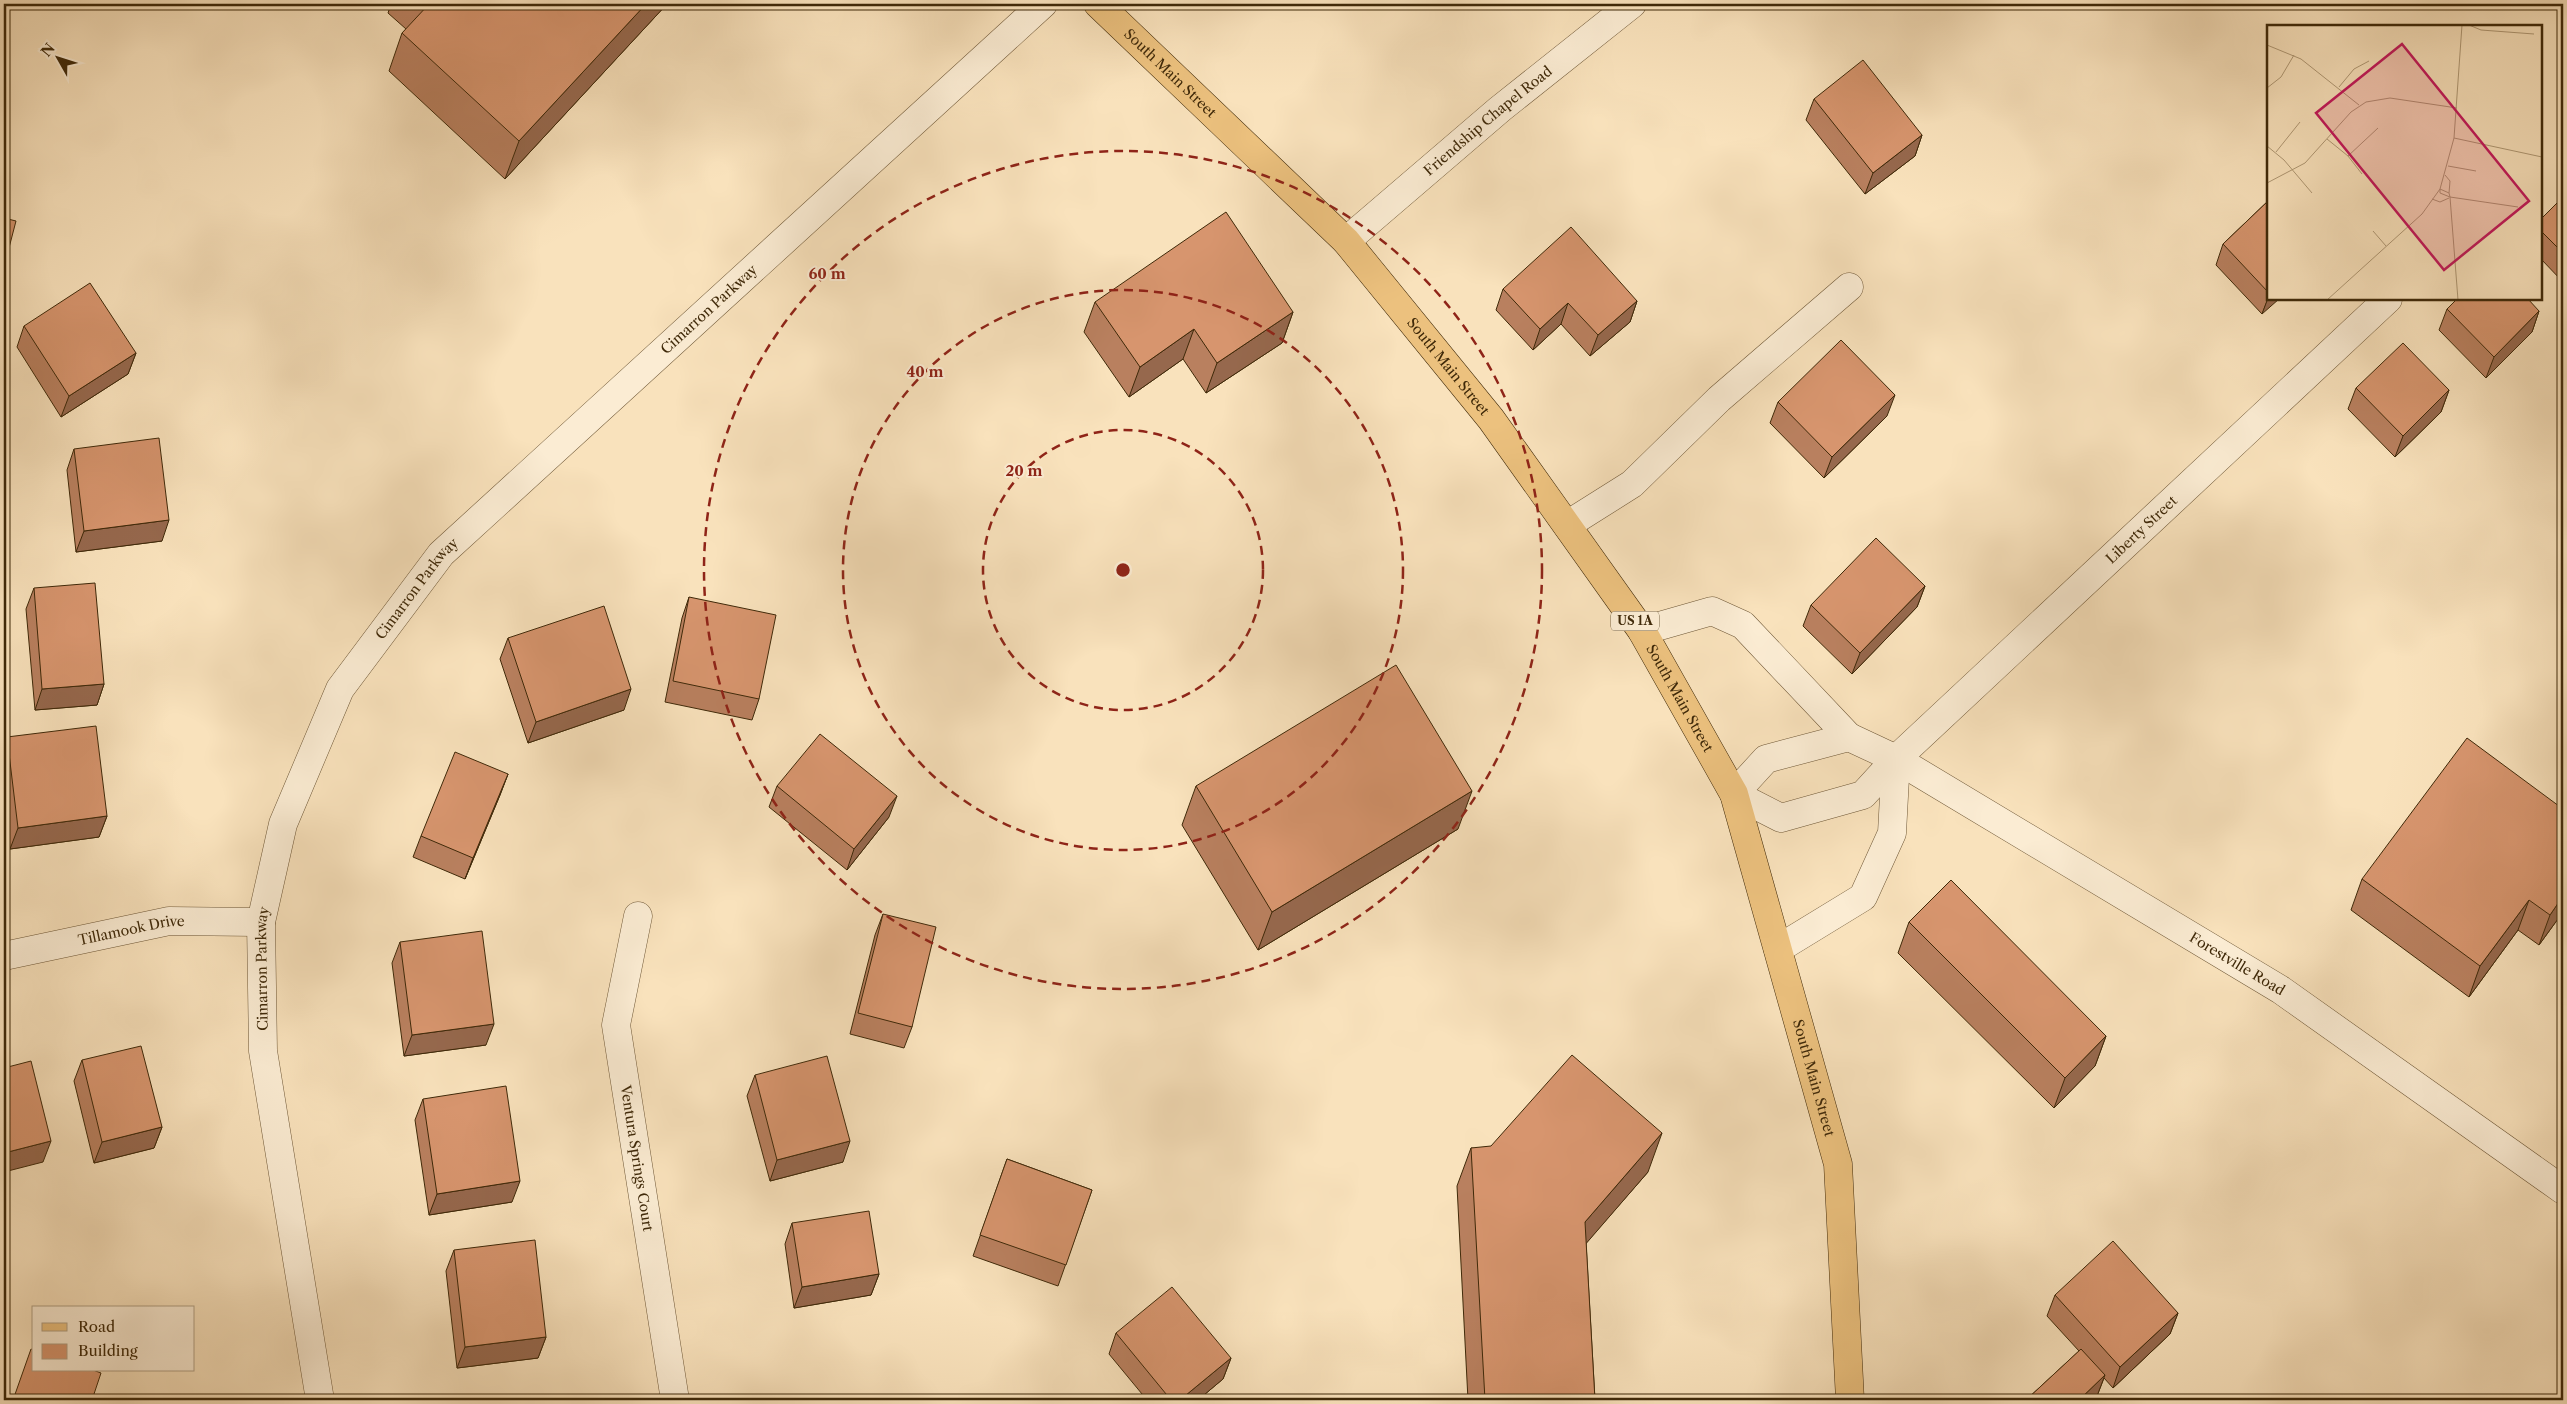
<svg xmlns="http://www.w3.org/2000/svg" width="2567" height="1404" font-family="'Libre Caslon Text',serif">
<rect width="100%" height="100%" fill="#f9e2bc"/>
<filter id="stains"><feTurbulence type="fractalNoise" baseFrequency=".004" numOctaves="4"/><feColorMatrix values="0 0 0 0 .2 0 0 0 0 .09 0 0 0 0 .02 0 0 0 .5 -.17"/></filter>
<radialGradient id="worn" r=".72"><stop offset=".6" stop-color="#630" stop-opacity="0"/><stop offset="1" stop-color="#630" stop-opacity=".3"/></radialGradient>
<g fill="none" stroke-linecap="round" stroke-linejoin="round">
<g stroke="#6e5736" stroke-width="29">
<g id="minor">
<path id="s1" d="M 1346,241 L 1500,109 L 1632,4"/>
<path d="M 1567,525 L 1632,484 L 1719,399 L 1849,287"/>
<path d="M 1642,631 L 1712,611 L 1743,625 L 1849,737"/>
<path d="M 1849,737 L 1896,759 L 1863,795 L 1781,818 L 1734,794 L 1766,759 Z"/>
<path id="s2" d="M 1896,759 L 2281,990 L 2563,1190"/>
<path id="s3" d="M 1896,759 L 2388,299"/>
<path id="s4" d="M 638,916 L 616,1025 L 675,1400"/>
<path d="M 1778,949 L 1863,897 L 1892,833 L 1896,759"/>
<path id="s5" d="M 4,956 L 169,921 L 261,922"/>
<path id="s6" d="M 320,1400 L 263,1051 L 261,922 L 283,824 L 340,689 L 441,554 L 1043,4"/>
</g>
</g>
<g stroke="#3f2909" stroke-width="29">
<g id="major">
<path id="s7" d="M 1098,4 L 1346,241 L 1491,419 L 1642,631 L 1734,794 L 1838,1164 L 1850,1400"/>
</g>
</g>
<use href="#minor" stroke="#fbecd3" stroke-width="28"/>
<use href="#major" stroke="#ecc17e" stroke-width="28"/>
</g>
<g fill="#b9805f" stroke="#3f2909">
<path d="M 391,4 L 667,4 L 505,179 L 389,71 L 402,33 L 406,29 L 388,13 Z"/>
<path d="M 1814,99 L 1922,135 L 1915,156 L 1865,194 L 1806,120 Z"/>
<path d="M 2563,197 L 2563,282 L 2541,259 L 2541,219 Z"/>
<path d="M 2268,201 L 2268,299 L 2262,314 L 2216,265 L 2223,244 Z"/>
<path d="M 1503,289 L 1637,301 L 1630,322 L 1590,356 L 1561,324 L 1533,350 L 1496,310 Z"/>
<path d="M 1095,302 L 1293,312 L 1282,343 L 1206,393 L 1183,359 L 1129,397 L 1084,332 Z"/>
<path d="M 2447,309 L 2539,311 L 2532,332 L 2486,378 L 2439,330 Z"/>
<path d="M 24,326 L 136,353 L 128,374 L 61,417 L 17,347 Z"/>
<path d="M 2356,388 L 2449,390 L 2441,412 L 2395,457 L 2348,409 Z"/>
<path d="M 1778,402 L 1887,416 L 1824,478 L 1770,423 Z"/>
<path d="M 74,449 L 162,541 L 76,552 L 67,470 Z"/>
<path d="M 1925,586 L 1917,607 L 1852,674 L 1803,626 L 1811,605 Z"/>
<path d="M 34,588 L 104,684 L 97,705 L 35,710 L 26,609 Z"/>
<path d="M 689,597 L 759,699 L 752,720 L 665,702 L 682,618 Z"/>
<path d="M 508,638 L 624,710 L 528,743 L 500,659 Z"/>
<path d="M 7,737 L 107,816 L 99,837 L 10,849 L 4,793 L 4,747 Z"/>
<path d="M 508,774 L 500,795 L 465,879 L 413,857 L 421,836 Z"/>
<path d="M 777,786 L 889,817 L 847,870 L 769,807 Z"/>
<path d="M 1196,786 L 1458,829 L 1258,950 L 1182,825 Z"/>
<path d="M 2563,809 L 2563,912 L 2539,945 L 2518,930 L 2469,997 L 2351,910 L 2362,879 Z"/>
<path d="M 883,914 L 912,1027 L 904,1048 L 850,1034 L 875,935 Z"/>
<path d="M 1909,922 L 2106,1036 L 2095,1066 L 2054,1108 L 1898,953 Z"/>
<path d="M 400,942 L 486,1045 L 404,1056 L 392,963 Z"/>
<path d="M 82,1060 L 162,1127 L 154,1148 L 94,1163 L 74,1081 Z"/>
<path d="M 755,1075 L 843,1162 L 770,1181 L 747,1096 Z"/>
<path d="M 423,1099 L 512,1202 L 429,1215 L 415,1120 Z"/>
<path d="M 1471,1148 L 1648,1172 L 1586,1243 L 1595,1400 L 1468,1400 L 1457,1186 Z"/>
<path d="M 1007,1159 L 1092,1190 L 1058,1286 L 973,1256 Z"/>
<path d="M 792,1223 L 879,1274 L 871,1295 L 794,1308 L 785,1244 Z"/>
<path d="M 454,1250 L 546,1337 L 538,1358 L 457,1368 L 446,1271 Z"/>
<path d="M 2055,1295 L 2178,1313 L 2170,1334 L 2113,1388 L 2104,1378 L 2097,1396 L 2094,1400 L 2026,1400 L 2079,1351 L 2047,1316 Z"/>
<path d="M 1116,1333 L 1231,1358 L 1223,1379 L 1198,1400 L 1147,1400 L 1109,1354 Z"/>
</g>
<g fill="#96684d" stroke="#3f2909">
<path d="M 4,4 L 12,4 L 4,13 Z"/>
<path d="M 646,4 L 667,4 L 505,179 L 519,141 Z"/>
<path d="M 1922,135 L 1915,156 L 1865,194 L 1873,173 Z"/>
<path d="M 2268,298 L 2268,299 L 2279,299 L 2262,314 Z"/>
<path d="M 1637,301 L 1630,322 L 1590,356 L 1598,335 Z"/>
<path d="M 1568,303 L 1561,324 L 1533,350 L 1540,329 Z"/>
<path d="M 2539,311 L 2532,332 L 2486,378 L 2494,357 Z"/>
<path d="M 1293,312 L 1282,343 L 1206,393 L 1217,363 Z"/>
<path d="M 1194,329 L 1183,359 L 1129,397 L 1140,367 Z"/>
<path d="M 136,353 L 128,374 L 61,417 L 69,396 Z"/>
<path d="M 2449,390 L 2441,412 L 2395,457 L 2403,436 Z"/>
<path d="M 1895,395 L 1887,416 L 1824,478 L 1832,457 Z"/>
<path d="M 169,520 L 162,541 L 76,552 L 84,531 Z"/>
<path d="M 1925,586 L 1917,607 L 1852,674 L 1860,653 Z"/>
<path d="M 104,684 L 97,705 L 35,710 L 42,689 Z"/>
<path d="M 631,689 L 624,710 L 528,743 L 536,722 Z"/>
<path d="M 508,774 L 500,795 L 465,879 L 473,858 Z"/>
<path d="M 1472,791 L 1458,829 L 1258,950 L 1272,912 Z"/>
<path d="M 897,796 L 889,817 L 847,870 L 854,849 Z"/>
<path d="M 107,816 L 99,837 L 10,849 L 18,828 Z"/>
<path d="M 2563,896 L 2563,912 L 2539,945 L 2550,915 Z"/>
<path d="M 2529,900 L 2518,930 L 2469,997 L 2480,966 Z"/>
<path d="M 494,1024 L 486,1045 L 404,1056 L 412,1035 Z"/>
<path d="M 2106,1036 L 2095,1066 L 2054,1108 L 2065,1078 Z"/>
<path d="M 162,1127 L 154,1148 L 94,1163 L 102,1142 Z"/>
<path d="M 1662,1133 L 1648,1172 L 1571,1261 L 1585,1222 Z"/>
<path d="M 51,1141 L 43,1162 L 4,1172 L 4,1153 Z"/>
<path d="M 850,1141 L 843,1162 L 770,1181 L 777,1160 Z"/>
<path d="M 520,1181 L 512,1202 L 429,1215 L 437,1194 Z"/>
<path d="M 879,1274 L 871,1295 L 794,1308 L 802,1287 Z"/>
<path d="M 2178,1313 L 2170,1334 L 2113,1388 L 2120,1367 Z"/>
<path d="M 546,1337 L 538,1358 L 457,1368 L 465,1347 Z"/>
<path d="M 1231,1358 L 1223,1379 L 1198,1400 L 1180,1400 Z"/>
<path d="M 2105,1375 L 2097,1396 L 2094,1400 L 2079,1400 Z"/>
</g>
<g fill="#d7956e" stroke="#3f2909">
<path d="M 429,4 L 646,4 L 519,141 L 402,33 Z"/>
<path d="M 1863,60 L 1922,135 L 1873,173 L 1814,99 Z"/>
<path d="M 2563,197 L 2563,253 L 2541,231 L 2541,219 Z"/>
<path d="M 2268,201 L 2268,292 L 2223,244 Z"/>
<path d="M 1226,212 L 1293,312 L 1217,363 L 1194,329 L 1140,367 L 1095,302 Z"/>
<path d="M 4,218 L 16,221 L 4,267 Z"/>
<path d="M 1571,227 L 1637,301 L 1598,335 L 1568,303 L 1540,329 L 1503,289 Z"/>
<path d="M 90,283 L 136,353 L 69,396 L 24,326 Z"/>
<path d="M 2457,299 L 2528,299 L 2539,311 L 2494,357 L 2447,309 Z"/>
<path d="M 1841,340 L 1895,395 L 1832,457 L 1778,402 Z"/>
<path d="M 2403,343 L 2449,390 L 2403,436 L 2356,388 Z"/>
<path d="M 159,438 L 169,520 L 84,531 L 74,449 Z"/>
<path d="M 1876,538 L 1925,586 L 1860,653 L 1811,605 Z"/>
<path d="M 95,583 L 104,684 L 42,689 L 34,588 Z"/>
<path d="M 689,597 L 776,615 L 759,699 L 673,681 Z"/>
<path d="M 604,606 L 631,689 L 536,722 L 508,638 Z"/>
<path d="M 1396,665 L 1472,791 L 1272,912 L 1196,786 Z"/>
<path d="M 96,726 L 107,816 L 18,828 L 7,737 Z"/>
<path d="M 820,734 L 897,796 L 854,849 L 777,786 Z"/>
<path d="M 2467,738 L 2563,809 L 2563,896 L 2550,915 L 2529,900 L 2480,966 L 2362,879 Z"/>
<path d="M 455,752 L 508,774 L 473,858 L 421,836 Z"/>
<path d="M 1951,880 L 2106,1036 L 2065,1078 L 1909,922 Z"/>
<path d="M 883,914 L 936,927 L 912,1027 L 858,1013 Z"/>
<path d="M 482,931 L 494,1024 L 412,1035 L 400,942 Z"/>
<path d="M 141,1046 L 162,1127 L 102,1142 L 82,1060 Z"/>
<path d="M 1572,1055 L 1662,1133 L 1585,1222 L 1595,1400 L 1485,1400 L 1471,1148 L 1491,1146 Z"/>
<path d="M 827,1056 L 850,1141 L 777,1160 L 755,1075 Z"/>
<path d="M 31,1061 L 51,1141 L 4,1153 L 4,1068 Z"/>
<path d="M 506,1086 L 520,1181 L 437,1194 L 423,1099 Z"/>
<path d="M 1007,1159 L 1092,1190 L 1066,1265 L 980,1235 Z"/>
<path d="M 869,1211 L 879,1274 L 802,1287 L 792,1223 Z"/>
<path d="M 535,1240 L 546,1337 L 465,1347 L 454,1250 Z"/>
<path d="M 2113,1241 L 2178,1313 L 2120,1367 L 2055,1295 Z"/>
<path d="M 1172,1287 L 1231,1358 L 1180,1400 L 1171,1400 L 1116,1333 Z"/>
<path d="M 31,1349 L 34,1350 L 34,1370 L 93,1370 L 101,1373 L 92,1400 L 13,1400 Z"/>
<path d="M 2081,1349 L 2105,1375 L 2079,1400 L 2026,1400 Z"/>
</g>
<g fill="none" stroke="#8f2418" stroke-width="2.5" stroke-dasharray="9 6">
<circle cx="1123" cy="570" r="140"/>
<circle cx="1123" cy="570" r="280"/>
<circle cx="1123" cy="570" r="419"/>
</g>
<g text-anchor="middle" stroke-width="4" stroke-linejoin="round" paint-order="stroke">
<rect fill="#fbecd3" stroke="#776446" stroke-width="1" x="1611" y="611.5" width="48" height="19" rx="4"/>
<g font-size="12" font-weight="bold" fill="#3f2909">
<text x="1635" y="625">US 1A</text>
</g>
<g font-size="14" fill="#3f2909" stroke="#fbecd3">
<text dy="5" stroke="none"><textPath href="#s7" startOffset="100">South Main Street</textPath></text>
<text dy="5" stroke="none"><textPath href="#s1" startOffset="186">Friendship Chapel Road</textPath></text>
<text dy="5" stroke="none"><textPath href="#s6" startOffset="1261">Cimarron Parkway</textPath></text>
<text dy="5" stroke="none"><textPath href="#s7" startOffset="505">South Main Street</textPath></text>
<text dy="5" stroke="none"><textPath href="#s3" startOffset="336">Liberty Street</textPath></text>
<text dy="5" stroke="none"><textPath href="#s6" startOffset="856">Cimarron Parkway</textPath></text>
<text dy="5" stroke="none"><textPath href="#s7" startOffset="910">South Main Street</textPath></text>
<text dy="5" stroke="none"><textPath href="#s5" startOffset="130">Tillamook Drive</textPath></text>
<text dy="5" stroke="none"><textPath href="#s2" startOffset="398">Forestville Road</textPath></text>
<text dy="5" stroke="none"><textPath href="#s6" startOffset="436">Cimarron Parkway</textPath></text>
<text dy="5" stroke="none"><textPath href="#s7" startOffset="1315">South Main Street</textPath></text>
<text dy="5" stroke="none"><textPath href="#s4" startOffset="246">Ventura Springs Court</textPath></text>
</g>
</g>
<g transform="translate(2267 25)">
<rect width="275" height="275" fill="#f9e2bc"/>
<path fill="none" stroke="#af9874" stroke-width="1" d="M 202,0 L 214,5 L 267,9M 0,20 L 34,34 L 92,80M 72,62 L 87,44 L 102,36M 0,63 L 14,52 L 27,30M 187,113 L 275,132M 60,114 L 81,131 L 95,149M 0,121 L 17,135 L 45,168M 9,127 L 33,97M 81,131 L 111,103M 181,141 L 209,146M 178,150 L 183,156 L 182,168M 0,158 L 38,138 L 84,87 L 99,77 L 123,73 L 190,83M 173,164 L 182,168 L 183,172 L 173,168 ZM 183,172 L 191,275M 183,172 L 251,182M 165,174 L 173,177 L 182,173M 106,206 L 119,221M 60,275 L 155,189 L 173,164 L 187,113 L 195,0"/>
<path fill="#c2185b" fill-opacity="0.15" stroke="#c2185b" stroke-width="2.5" d="M 135,19 L 262,176 L 177,245 L 49,88 Z"/>
<rect width="275" height="275" fill="none" stroke="#3f2909" stroke-width="2.5"/>
</g>
<circle cx="1123" cy="570" r="8" fill="#8f2418" stroke="#fbecd3" stroke-width="2.5"/>
<g font-size="15" text-anchor="middle" font-weight="bold" fill="#8f2418" stroke="#fbecd3" stroke-width="4" stroke-linejoin="round" paint-order="stroke">
<text x="827" y="279">60 m</text>
<text x="925" y="377">40 m</text>
<text x="1024" y="476">20 m</text>
</g>
<rect width="2567" height="1404" fill="none" stroke="#f9e2bc" stroke-width="20"/>
<rect x="5" y="5" width="2557" height="1394" fill="none" stroke="#3f2909" stroke-width="2.5"/>
<rect x="10" y="10" width="2547" height="1384" fill="none" stroke="#3f2909"/>
<rect x="32" y="1306" width="162" height="65" fill="#fbecd3" stroke="#b09e82"/>
<rect x="42" y="1323" width="25" height="8" fill="#ecc17e" stroke="#b09e82"/>
<text x="78" y="1332" font-size="15" fill="#3f2909">Road</text>
<rect x="42" y="1344" width="25" height="15" fill="#d7956e" stroke="#b09e82"/>
<text x="78" y="1356" font-size="15" fill="#3f2909">Building</text>
<g transform="translate(58 58) rotate(309)" stroke="#fbecd3" stroke-width="4" paint-order="stroke">
<path d="M0-4L9 19L0 12L-9 19Z" fill="#3f2909"/>
<text y="-8" font-size="14" font-weight="bold" text-anchor="middle" fill="#3f2909">N</text>
</g>
<rect width="100%" height="100%" filter="url(#stains)"/>
<rect width="100%" height="100%" fill="url(#worn)"/>
</svg>
